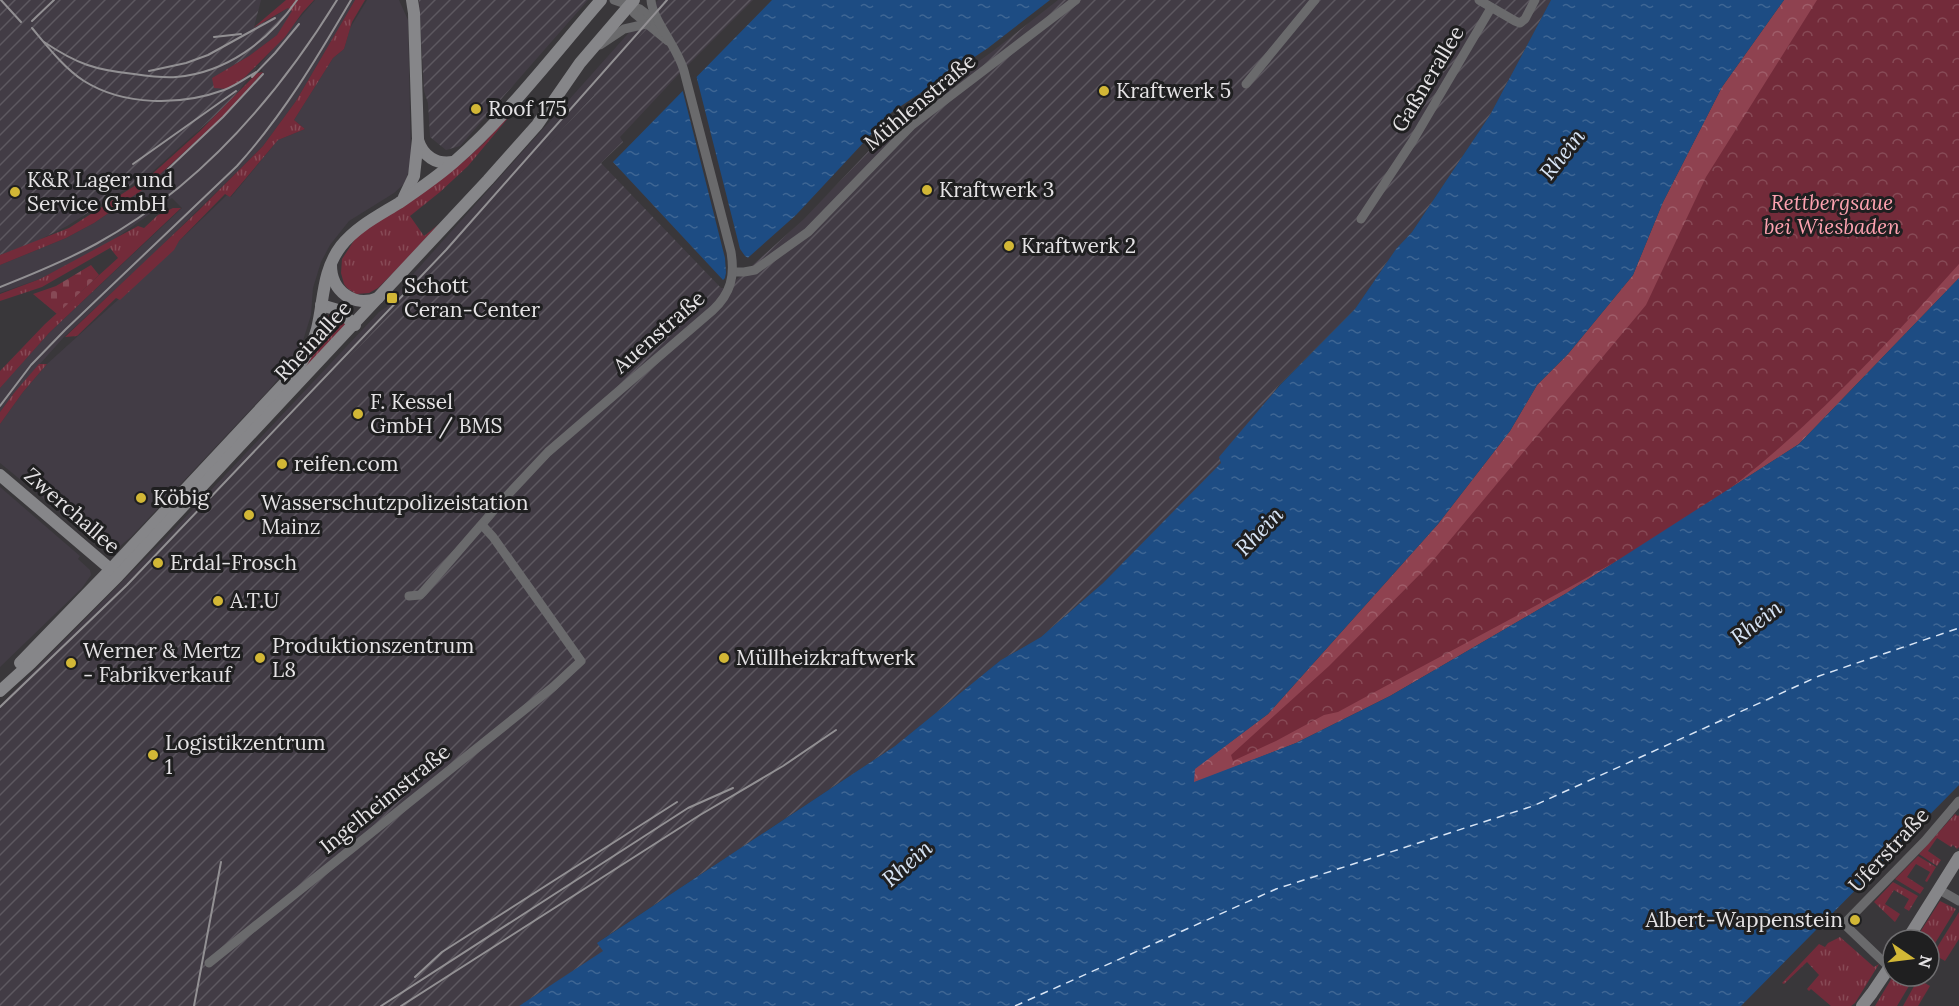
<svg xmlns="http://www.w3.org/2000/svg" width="1959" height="1006" font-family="Lora,serif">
<defs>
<pattern id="industrial-furrows" width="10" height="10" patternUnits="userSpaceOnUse" patternTransform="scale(1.5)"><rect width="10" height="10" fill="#423c45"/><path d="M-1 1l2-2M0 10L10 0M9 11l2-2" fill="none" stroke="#5d5860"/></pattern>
<pattern id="grass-tufts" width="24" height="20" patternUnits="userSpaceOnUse" patternTransform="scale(1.5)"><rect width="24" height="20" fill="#732b3a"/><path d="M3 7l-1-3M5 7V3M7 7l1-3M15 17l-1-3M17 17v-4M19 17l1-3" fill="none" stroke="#874a56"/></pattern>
<pattern id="forest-crowns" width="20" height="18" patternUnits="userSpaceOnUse" patternTransform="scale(1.5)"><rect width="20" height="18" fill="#8f4250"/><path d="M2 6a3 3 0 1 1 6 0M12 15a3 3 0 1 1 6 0" fill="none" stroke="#9f5d69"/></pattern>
<pattern id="cemetery-stones" width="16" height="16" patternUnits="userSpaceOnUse" patternTransform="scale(1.5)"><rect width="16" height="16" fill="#732b3a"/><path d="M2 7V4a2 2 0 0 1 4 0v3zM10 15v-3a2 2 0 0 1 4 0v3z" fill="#874a56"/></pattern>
<pattern id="park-crowns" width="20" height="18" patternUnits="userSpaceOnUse" patternTransform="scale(1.5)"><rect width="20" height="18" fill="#732b3a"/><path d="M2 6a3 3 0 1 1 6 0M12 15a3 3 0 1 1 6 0" fill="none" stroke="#874a56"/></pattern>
<pattern id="water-ripples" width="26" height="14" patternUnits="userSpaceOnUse" patternTransform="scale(1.5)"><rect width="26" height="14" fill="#1d4c83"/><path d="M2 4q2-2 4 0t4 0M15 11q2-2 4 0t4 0" fill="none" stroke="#3e6694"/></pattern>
</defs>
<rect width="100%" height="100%" fill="#39373a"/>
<g fill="#423c45">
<path d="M 315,0 L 355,0 L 296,101 L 263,146 L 146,261 L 64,337 L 14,393 L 0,412 L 0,388 L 5,382 L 49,333 L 182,208 L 172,198 L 108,244 L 40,279 L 0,293 L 0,265 L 66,238 L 94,223 L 145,188 L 228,112 L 263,72 L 259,65 Z"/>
<path d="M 367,0 L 399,0 L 408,20 L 411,162 L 407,177 L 404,184 L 394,193 L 349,221 L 330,245 L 321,262 L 313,288 L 311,315 L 301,347 L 288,367 L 269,390 L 131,537 L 119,547 L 110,549 L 101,546 L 0,463 L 0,424 L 23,392 L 47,364 L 173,250 L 178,242 L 227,195 L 231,197 L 278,140 L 305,129 L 294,120 L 333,58 L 344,49 L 350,28 Z"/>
<path d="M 658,0 L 671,0 L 592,92 L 594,95 L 355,351 L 89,627 L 0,711 L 0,705 L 176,527 L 379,312 L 388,306 L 415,272 Z"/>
<path d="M 0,487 L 80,556 L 78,559 L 90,570 L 91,575 L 82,588 L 0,667 Z"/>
</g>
<g fill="url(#industrial-furrows)">
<path d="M 0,0 L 261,0 L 254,27 L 277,15 L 288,8 L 293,11 L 277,35 L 249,56 L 212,78 L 245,77 L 259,65 L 228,104 L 152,172 L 67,226 L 33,243 L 0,255 Z"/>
<path d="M 419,0 L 588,0 L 460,146 L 446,150 L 430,137 L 428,103 L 424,91 Z"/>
<path d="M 671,0 L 753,0 L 677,76 L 620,137 L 623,142 L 601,163 L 721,288 L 727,288 L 804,219 L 901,117 L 993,51 L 1058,0 L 1551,0 L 1490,115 L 1412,232 L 1396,249 L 1355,309 L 1279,385 L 1222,463 L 1103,583 L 1041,637 L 1001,660 L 895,746 L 598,942 L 604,951 L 519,1006 L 0,1006 L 0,711 L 89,627 L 355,351 L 594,95 L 591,92 Z"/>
</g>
<g fill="url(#grass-tufts)">
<path d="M 286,0 L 314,0 L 302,13 L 285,37 L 245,77 L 228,89 L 214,88 L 212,78 L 249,56 L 277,35 L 292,11 L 288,8 L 253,28 Z"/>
<path d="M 355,0 L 365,0 L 352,22 L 344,49 L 333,58 L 294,120 L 305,129 L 278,140 L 230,197 L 225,194 L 179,241 L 174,250 L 120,300 L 116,298 L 77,336 L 65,337 L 198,211 L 263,146 L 296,101 Z"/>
<path d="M 573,37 L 559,57 L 468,166 L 440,192 L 410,216 L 424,236 L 439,224 L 400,266 L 378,288 L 369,293 L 356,294 L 347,288 L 344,284 L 341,273 L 342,259 L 357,236 L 463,162 L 484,143 Z"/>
<path d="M 263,72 L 228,112 L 145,188 L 94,223 L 66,238 L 0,265 L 0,255 L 69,228 L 150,176 L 200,131 L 257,73 Z"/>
<path d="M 173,208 L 181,208 L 49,333 L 0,388 L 0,371 L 45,324 L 118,258 L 110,248 L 42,287 L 0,301 L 0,294 L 40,279 L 138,226 L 144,228 L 158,215 Z"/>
<path d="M 333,313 L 347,325 L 296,380 L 325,318 Z"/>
<path d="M 39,364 L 47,364 L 23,392 L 0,424 L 0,412 L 14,393 Z"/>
<path d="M 1955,814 L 1958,816 L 1959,815 L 1959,847 L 1957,849 L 1953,845 L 1951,847 L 1937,838 L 1928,851 L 1941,860 L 1937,866 L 1919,854 Z"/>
<path d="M 1918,856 L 1936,867 L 1927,882 L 1925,881 L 1930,872 L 1916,864 L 1907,877 L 1924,888 L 1920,894 L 1895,879 Z"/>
<path d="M 1893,882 L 1918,896 L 1909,911 L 1904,908 L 1909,899 L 1894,890 L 1885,904 L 1900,914 L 1895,922 L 1874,902 Z"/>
<path d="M 1940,901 L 1956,909 L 1929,953 L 1929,940 L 1915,940 Z"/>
<path d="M 1959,912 L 1959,939 L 1945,961 L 1933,954 Z"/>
<path d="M 1840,937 L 1874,967 L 1879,964 L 1855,1003 L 1851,1006 L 1831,1006 L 1811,989 L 1809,991 L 1807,989 L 1819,975 L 1807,962 L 1784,984 L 1782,983 L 1819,944 L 1825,947 L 1828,943 Z"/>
<path d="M 1893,976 L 1915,976 L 1897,1006 L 1875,1006 Z"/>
<path d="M 1918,979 L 1930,986 L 1918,1006 L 1903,1006 Z"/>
</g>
<path fill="url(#forest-crowns)" d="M 1784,0 L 1959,0 L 1959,278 L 1799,444 L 1565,594 L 1390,696 L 1296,743 L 1194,783 L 1194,769 L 1268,714 L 1438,524 L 1510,431 L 1537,385 L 1568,354 L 1633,275 L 1663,202 L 1722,87 Z"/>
<path fill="url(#cemetery-stones)" d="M 91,265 L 99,275 L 57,314 L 33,294 L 56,286 Z"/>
<path fill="url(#park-crowns)" d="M 1817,0 L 1959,0 L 1959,264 C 1877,355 1793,447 1692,516 C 1653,542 1611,564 1570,587 C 1493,629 1415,670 1338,712 L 1324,715 L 1276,741 L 1233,761 L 1231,755 L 1329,666 L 1430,564 L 1646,305 L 1706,177 Z"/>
<g fill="url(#water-ripples)">
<path d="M 772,0 L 1050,0 L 988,48 L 892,112 L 796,215 L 723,280 L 613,162 Z"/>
<path d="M 1551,0 L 1784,0 L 1722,87 L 1663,202 L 1633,275 L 1568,354 L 1537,385 L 1510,431 L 1438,524 L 1268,714 L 1195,769 L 1194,782 L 1296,743 L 1390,696 L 1565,594 L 1799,444 L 1959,278 L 1959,785 L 1741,1006 L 519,1006 L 603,951 L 597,943 L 895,746 L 1001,660 L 1041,637 L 1103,583 L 1221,463 L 1219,457 L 1280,385 L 1355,309 L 1396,249 L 1412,232 L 1490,115 Z"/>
</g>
<path fill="#39373a" d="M 694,75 L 696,75 L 740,249 L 745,256 L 750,259 L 724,282 L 726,273 L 725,258 L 682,88 Z"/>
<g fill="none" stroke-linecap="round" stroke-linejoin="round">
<path stroke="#d7e4f5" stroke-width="1.5" stroke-dasharray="8 6" stroke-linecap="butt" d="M 1015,1006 L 1276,889 L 1533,806 L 1819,676 L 1959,628"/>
<g stroke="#6a6a6c" stroke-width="9">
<path d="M 614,0 L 640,9 L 656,21"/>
<path d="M 630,0 L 634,13 L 668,41"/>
<path d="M 1479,0 L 1515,21 L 1520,23 L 1525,19 L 1535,0"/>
<path d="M 600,45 L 624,29 L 646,24"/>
<path d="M 1246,84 L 1315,0"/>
<path d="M 1361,219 L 1412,142 L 1491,8"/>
<path d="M 733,272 L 744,272 L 755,270 L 808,232 L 911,126 L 1076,0"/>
<path d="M 409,596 L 420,595 L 423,592 L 502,501 L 548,452 L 713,310 C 731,293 735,276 731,252 L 684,71 C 678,48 652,19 651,0"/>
<path d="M 1938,889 L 1959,901"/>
<path d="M 209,963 L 553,687 L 581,661 L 493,537 L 482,525"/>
<path d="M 1889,967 L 1844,924 L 1925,841 L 1959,801"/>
</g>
<g stroke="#868689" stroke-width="12">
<path d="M 418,140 C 423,156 436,165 453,162"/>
<path d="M 404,197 L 414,176 L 418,139 L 414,13 L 412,0"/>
<path d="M 331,265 C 331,291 354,308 378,298"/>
<path d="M 321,305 L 338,310 L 355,325"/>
<path d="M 0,475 L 115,573"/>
<path d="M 20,663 L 111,569 L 294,373 C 304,360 313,345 317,329 C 324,300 322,271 341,246 C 356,227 378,216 399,203 C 418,190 437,177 454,162 C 507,116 554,54 601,0"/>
<path d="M 0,691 L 31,663 L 118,576 L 488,180 L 537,125 L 580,63 L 634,0"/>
<path d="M 1907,940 L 1959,857"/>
<path d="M 1862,1006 L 1872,993 L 1893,962"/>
</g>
<g stroke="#929093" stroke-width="2">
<path d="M 1,0 L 21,22"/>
<path d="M 32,21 L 54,0"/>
<path d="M 32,28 C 48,47 64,68 84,81 C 124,106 180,106 224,90 C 235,86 246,78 256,72"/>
<path d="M 214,37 L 241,34"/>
<path d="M 44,42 C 77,64 95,70 134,74 C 148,76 162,78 176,77 C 226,73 269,41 297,0"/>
<path d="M 149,71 L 186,63 L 208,55 L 275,18"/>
<path d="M 252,77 L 275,53 L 299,24"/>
<path d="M 133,164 L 236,91"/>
<path d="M 167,170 L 223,117 L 263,74"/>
<path d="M 0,287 C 33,274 65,261 96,244 C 198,188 276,99 337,0"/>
<path d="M 0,406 L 31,365 L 65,330 L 237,166 C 283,115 317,58 351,0"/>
<path d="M 0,707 L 127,585 L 446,250 L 667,0"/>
<path d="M 415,977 L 442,952 L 677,802"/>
<path d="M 194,1006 L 221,862"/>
<path d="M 381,1006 L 688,808 L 733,788"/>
<path d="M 401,1006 L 700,815 L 783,766 L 836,730"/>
</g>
</g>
<g fill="#d2b736" stroke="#1f1f20" stroke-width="2">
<circle cx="1104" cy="91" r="6"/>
<circle cx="476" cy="109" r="6"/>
<circle cx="927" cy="190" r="6"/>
<circle cx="15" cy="192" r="6"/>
<circle cx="1009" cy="246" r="6"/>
<rect x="386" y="292" width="12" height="12" rx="3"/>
<circle cx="358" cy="414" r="6"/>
<circle cx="282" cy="464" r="6"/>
<circle cx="141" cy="498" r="6"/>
<circle cx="249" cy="515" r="6"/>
<circle cx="158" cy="563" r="6"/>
<circle cx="218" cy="601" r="6"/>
<circle cx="260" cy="658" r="6"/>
<circle cx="724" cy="658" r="6"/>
<circle cx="71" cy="663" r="6"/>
<circle cx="153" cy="755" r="6"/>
<circle cx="1855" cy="920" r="6"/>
</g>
<g text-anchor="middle" stroke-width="6" stroke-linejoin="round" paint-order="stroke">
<g font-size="21" fill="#e5e3e5" stroke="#1f1f20">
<text transform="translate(1428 79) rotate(-59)" y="7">Gaßnerallee</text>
<text transform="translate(920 102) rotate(-40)" y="7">Mühlenstraße</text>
<text transform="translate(659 332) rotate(-41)" y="7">Auenstraße</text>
<text transform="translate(313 341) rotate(-47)" y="7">Rheinallee</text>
<text transform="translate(72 511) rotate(41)" y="7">Zwerchallee</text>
<text transform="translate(385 799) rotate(-39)" y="7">Ingelheimstraße</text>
<text transform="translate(1889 850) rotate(-47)" y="7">Uferstraße</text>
</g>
<g font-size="21" fill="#e5e3e5" stroke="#1f1f20" text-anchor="start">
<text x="1116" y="98">Kraftwerk 5</text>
<text x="488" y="116">Roof 175</text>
<text x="27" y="187">K&amp;R Lager und<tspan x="27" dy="24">Service GmbH</tspan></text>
<text x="939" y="197">Kraftwerk 3</text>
<text x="1021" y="253">Kraftwerk 2</text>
<text x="404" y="293">Schott<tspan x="404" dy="24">Ceran-Center</tspan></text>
<text x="370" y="409">F. Kessel<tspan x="370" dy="24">GmbH / BMS</tspan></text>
<text x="294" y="471">reifen.com</text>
<text x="153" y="505">Köbig</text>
<text x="261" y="510">Wasserschutzpolizeistation<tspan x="261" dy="24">Mainz</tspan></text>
<text x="170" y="570">Erdal-Frosch</text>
<text x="230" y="608">A.T.U</text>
<text x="272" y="653">Produktionszentrum<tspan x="272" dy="24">L8</tspan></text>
<text x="83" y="658">Werner &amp; Mertz<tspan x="83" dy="24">- Fabrikverkauf</tspan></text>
<text x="736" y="665">Müllheizkraftwerk</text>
<text x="165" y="750">Logistikzentrum<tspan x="165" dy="24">1</tspan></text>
<text x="1843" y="927" text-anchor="end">Albert-Wappenstein</text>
</g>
<g font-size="21" font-style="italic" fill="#fda2b0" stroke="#1f1f20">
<text x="1832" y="210">Rettbergsaue<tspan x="1832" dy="24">bei Wiesbaden</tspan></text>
</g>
<g font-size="22" font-style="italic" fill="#d7e4f5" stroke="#1f1f20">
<text transform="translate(1562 154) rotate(-52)" y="8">Rhein</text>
<text transform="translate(1259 531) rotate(-46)" y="8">Rhein</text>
<text transform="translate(1756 622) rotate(-38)" y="8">Rhein</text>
<text transform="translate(907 863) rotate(-41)" y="8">Rhein</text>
</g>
</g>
<g transform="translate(1911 958) rotate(104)"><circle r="28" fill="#1f1f20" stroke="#6e6d6f" stroke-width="1.5"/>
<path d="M0-4.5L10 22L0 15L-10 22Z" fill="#d2b736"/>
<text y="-9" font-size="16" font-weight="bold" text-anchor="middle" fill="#e5e3e5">N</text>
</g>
</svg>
